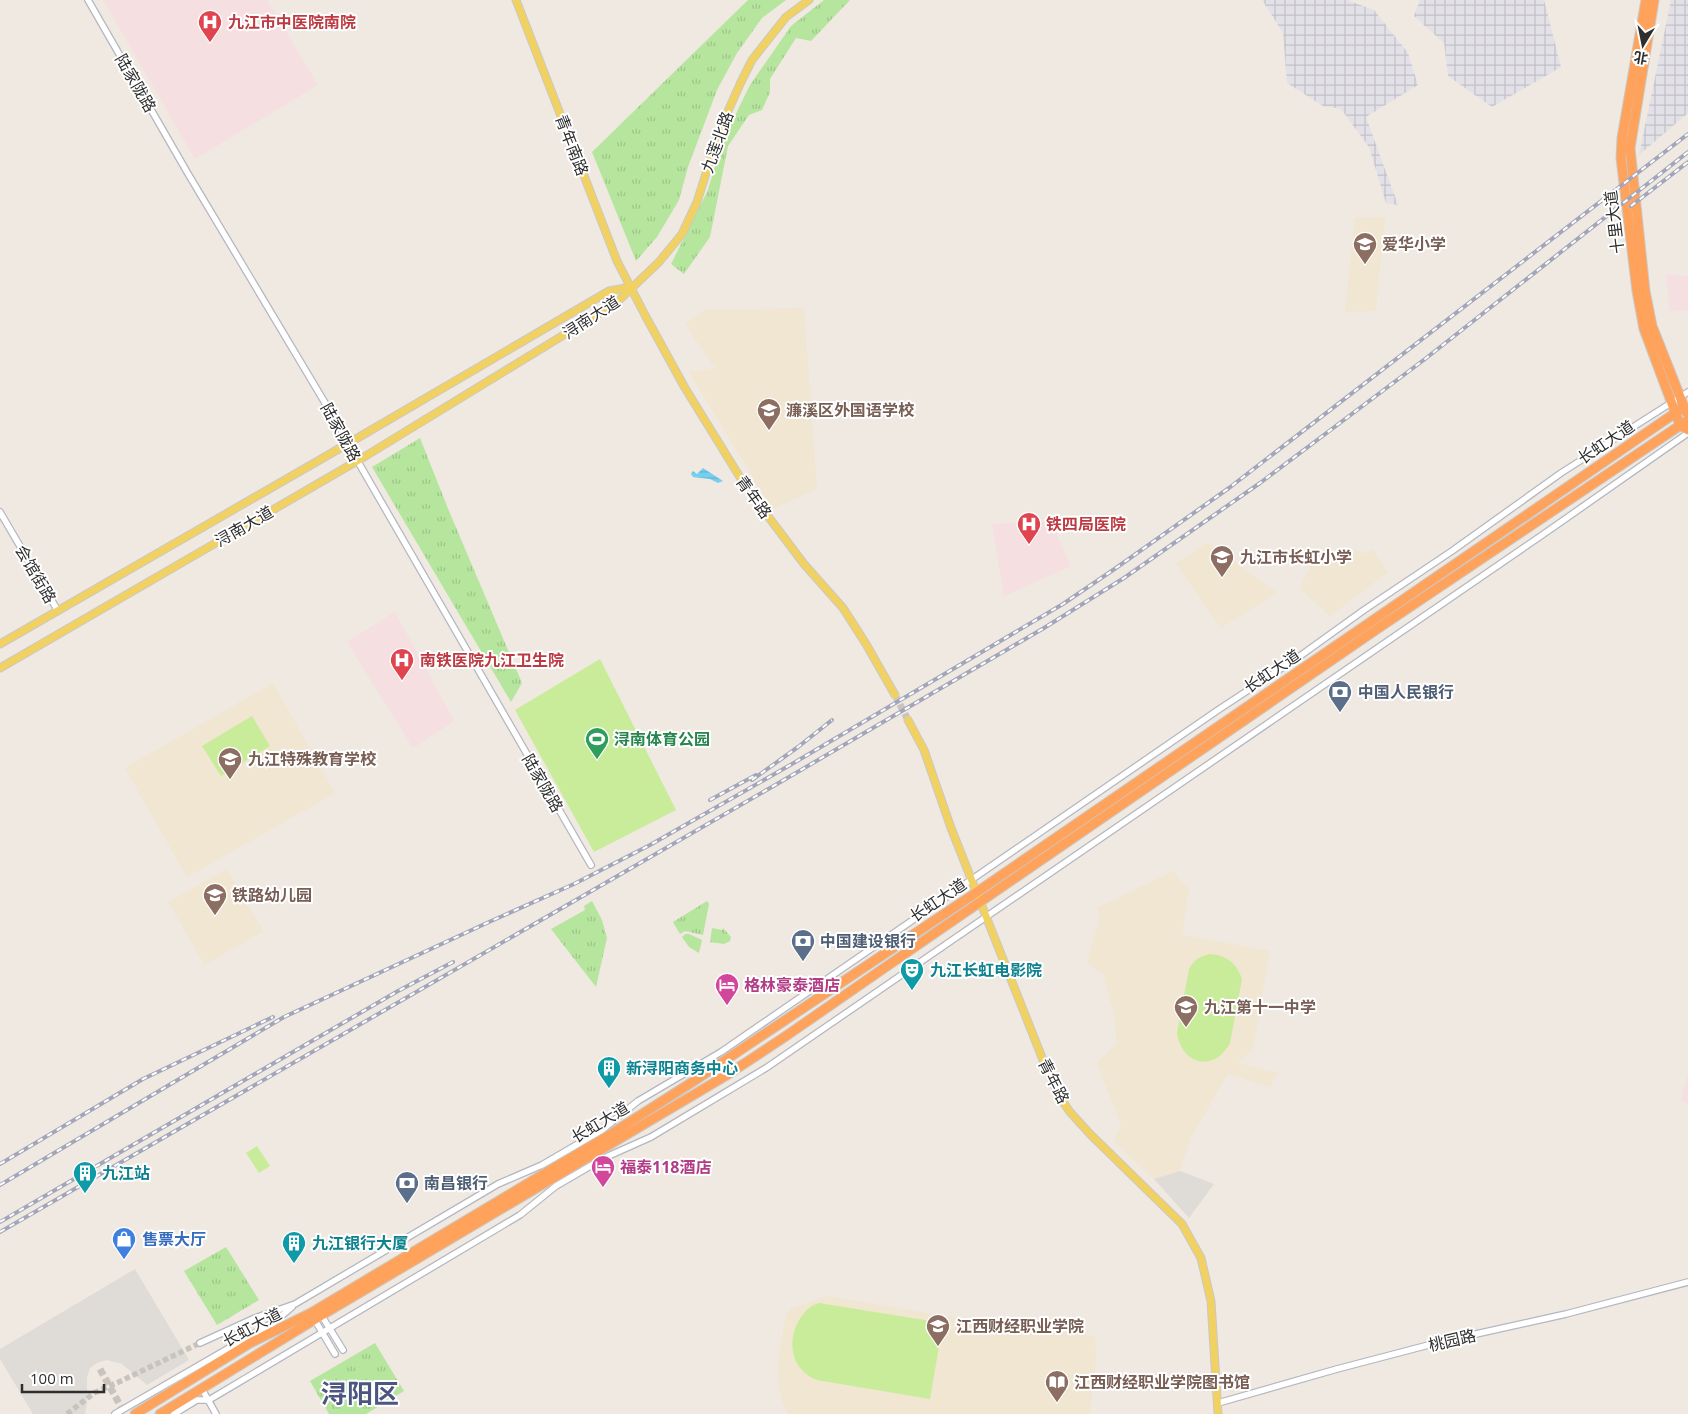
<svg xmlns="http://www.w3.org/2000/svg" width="1688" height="1414" font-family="'Open Sans','Noto Sans SC',sans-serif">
<defs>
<pattern id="industrial-grid" width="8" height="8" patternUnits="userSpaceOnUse" patternTransform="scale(1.25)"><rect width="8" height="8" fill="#e3e1e8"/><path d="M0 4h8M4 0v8" fill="none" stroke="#c3c1c7"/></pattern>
<pattern id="grass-tufts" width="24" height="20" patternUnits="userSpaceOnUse" patternTransform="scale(1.25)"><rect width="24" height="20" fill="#b6e59e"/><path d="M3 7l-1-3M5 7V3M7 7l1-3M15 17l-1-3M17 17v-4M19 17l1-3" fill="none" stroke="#9dc588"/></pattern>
<pattern id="water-rules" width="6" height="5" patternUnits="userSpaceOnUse" patternTransform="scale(1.25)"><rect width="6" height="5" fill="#75cff0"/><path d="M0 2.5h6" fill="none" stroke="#66b2ce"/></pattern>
</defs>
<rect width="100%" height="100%" fill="#efe9e1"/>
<g fill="url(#industrial-grid)">
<path d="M 1262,0 L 1347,0 L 1374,10 L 1408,53 L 1418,85 L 1366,117 L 1398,205 L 1386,203 L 1369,147 L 1341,109 L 1323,106 L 1287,83 L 1283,33 Z"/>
<path d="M 1420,0 L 1544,0 L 1561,67 L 1492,107 L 1448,76 L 1444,43 L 1414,16 Z"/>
<path d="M 1671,0 L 1688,0 L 1688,113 L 1639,155 Z"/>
</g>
<g fill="#f0e6d1">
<path d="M 1385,217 L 1376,311 L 1345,312 L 1355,218 Z"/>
<path d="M 804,308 L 817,489 L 772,509 L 689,372 L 715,368 L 685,324 L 705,310 Z"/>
<path d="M 1208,542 L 1277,593 L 1221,628 L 1176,564 Z"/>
<path d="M 1356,549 L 1364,554 L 1373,550 L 1388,572 L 1330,616 L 1300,588 L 1318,551 L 1343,565 Z"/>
<path d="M 273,683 L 335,793 L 187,877 L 125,768 Z"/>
<path d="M 227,869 L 263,931 L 205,965 L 168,902 Z"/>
<path d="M 1173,871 L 1181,882 L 1189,889 L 1182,935 L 1270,951 L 1253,1049 L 1238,1063 L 1278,1073 L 1270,1087 L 1228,1074 L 1191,1137 L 1180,1171 L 1154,1179 L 1114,1141 L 1121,1125 L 1097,1063 L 1117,1043 L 1114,1014 L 1103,974 L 1087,963 L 1100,916 L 1097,908 Z"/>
<path d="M 827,1296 L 945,1316 L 1095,1336 L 1096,1358 L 1090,1414 L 788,1414 L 782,1401 L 778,1383 L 778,1358 L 786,1315 L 791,1308 Z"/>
</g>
<g fill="#f5dfe0">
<path d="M 103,0 L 267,0 L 318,85 L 195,159 Z"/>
<path d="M 1666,274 L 1688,277 L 1688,310 L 1670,311 Z"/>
<path d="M 1051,522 L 1071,566 L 1004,596 L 992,524 Z"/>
<path d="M 395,612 L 454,721 L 413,748 L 347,642 Z"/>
<path d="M 1688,1075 L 1688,1103 L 1681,1101 Z"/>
</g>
<g fill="url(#grass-tufts)">
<path d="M 748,0 L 786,0 L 762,18 L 737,53 L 717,90 L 688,167 L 679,200 L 657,237 L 636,261 L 592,152 Z"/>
<path d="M 824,0 L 850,0 L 811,41 L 796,38 L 770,79 L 770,92 L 762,110 L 749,115 L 728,146 L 710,237 L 684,274 L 671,264 L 707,192 L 725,136 L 750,85 L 791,26 Z"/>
<path d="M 420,438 L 449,511 L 522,683 L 511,702 L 372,467 Z"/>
<path d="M 592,901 L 602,920 L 607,938 L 596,987 L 551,929 L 585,910 L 584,906 Z"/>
<path d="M 707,901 L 709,904 L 703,935 L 685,931 L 680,934 L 673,922 Z"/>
<path d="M 712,928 L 722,930 L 723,928 L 731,937 L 730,941 L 724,944 L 710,942 Z"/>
<path d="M 685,934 L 689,934 L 702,940 L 699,953 L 689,947 L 682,937 Z"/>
<path d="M 226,1247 L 259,1300 L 217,1325 L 184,1271 Z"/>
<path d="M 375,1343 L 404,1391 L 366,1414 L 329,1414 L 310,1381 Z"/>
</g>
<g fill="#c9ec9a">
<path d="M 600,659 L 676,810 L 594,852 L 515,710 Z"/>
<path d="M 252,716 L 270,746 L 221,776 L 202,746 Z"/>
<path d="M 1209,954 C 1227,955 1236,963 1242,979 L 1230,1043 C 1214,1073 1182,1065 1177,1033 L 1189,969 C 1194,960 1199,957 1209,954 Z"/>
<path d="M 257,1146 L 270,1166 L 259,1173 L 246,1153 Z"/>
<path d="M 819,1303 L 943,1323 L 930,1399 L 817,1380 C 790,1370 786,1339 801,1317 C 806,1310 811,1305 819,1303 Z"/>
</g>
<g fill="#dfdcd8">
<path d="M 1180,1171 L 1214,1184 L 1189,1218 L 1154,1179 Z"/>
<path d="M 135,1269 L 189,1360 L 147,1385 L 122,1364 L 107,1360 L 97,1363 L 90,1368 L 87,1377 L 87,1403 L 85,1414 L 33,1414 L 0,1359 L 0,1349 Z"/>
</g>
<path fill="url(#water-rules)" d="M 703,468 L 723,481 L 718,483 L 710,479 L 693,477 L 691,474 L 693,471 L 697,474 Z"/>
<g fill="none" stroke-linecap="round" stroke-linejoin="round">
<path stroke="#c8c4bd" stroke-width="5.5" stroke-dasharray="5.5 3" stroke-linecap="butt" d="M 67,1414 L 94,1393 L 123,1380 L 200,1343"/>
<g stroke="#c8c4bd" stroke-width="7" stroke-dasharray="7 3.5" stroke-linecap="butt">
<path d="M 895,695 L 908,720"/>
<path d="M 100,1369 L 125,1414"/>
</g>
<g stroke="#b4b7c1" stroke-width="8">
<g id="minor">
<path d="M 88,0 L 187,172 L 349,443 L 357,460 L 591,865"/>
<path d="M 0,512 L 58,611"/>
<path d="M 320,1313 L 343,1350"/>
<path d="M 313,1317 L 335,1354"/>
<path d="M 272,1324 L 292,1307"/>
<path d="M 200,1343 L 255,1318 L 295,1304 L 498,1184 L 542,1165 L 602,1130 L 638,1101 L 721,1052 L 1218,710 L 1300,656 L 1364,610 L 1452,551 L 1561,473 L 1688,392"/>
<path d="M 202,1389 L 216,1414"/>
<path d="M 1218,1403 L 1337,1369 L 1440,1342 L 1566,1314 L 1688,1282"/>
<path d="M 115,1414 L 274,1322"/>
<path d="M 174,1414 L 197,1400 L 209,1400 L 520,1215 L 556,1186 L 604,1158 L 651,1137 L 766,1068 L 1548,531 L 1688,433"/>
</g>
</g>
<g stroke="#c9c9c9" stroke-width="9">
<g id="major">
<path d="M 516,0 L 617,261 L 646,317 L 685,388 L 746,487 L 804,564 L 843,608 L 866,644 L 895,695"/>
<path d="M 0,644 L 349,443 L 609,291 L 631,287"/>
<path d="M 0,668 L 364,457 L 616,303 L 659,262 L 682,234 L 697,202 L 720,129 L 741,82 L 752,60 L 786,17 L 809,0"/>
<path d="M 908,720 L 924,750 L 951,828 L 1043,1060 L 1059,1096 L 1070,1112 L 1090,1134 L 1182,1224 L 1201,1258 L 1211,1301 L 1218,1414"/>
</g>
</g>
<g stroke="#c9c9c9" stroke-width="11">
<g id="highway">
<path d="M 1646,0 L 1622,138 L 1621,158 L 1637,291 L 1644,329 L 1680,425 L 1688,430"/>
<path d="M 1654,0 L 1630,148 L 1645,291 L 1652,326 L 1686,412"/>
<path d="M 135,1414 L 250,1343 L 311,1313 L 614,1132 L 694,1081 L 977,892 L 1684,407"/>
<path d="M 160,1414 L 322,1315 L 727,1075 L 786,1036 L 887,966 L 1377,629 L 1688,420"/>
</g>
</g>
<use href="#minor" stroke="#fff" stroke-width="5.5"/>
<use href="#major" stroke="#f2d163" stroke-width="7"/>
<use href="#highway" stroke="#ffa35c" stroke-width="9"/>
<g stroke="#a3a6b8" stroke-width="4">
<g id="rail">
<path d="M 1631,206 L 1688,162"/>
<path d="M 752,780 L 798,747 L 832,720"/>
<path d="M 710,800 L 756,775"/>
<path d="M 0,1164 L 143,1079 L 273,1017"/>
<path d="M 0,1185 L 284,1017 L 489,922 L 574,884 L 650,845 L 792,764 L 1063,604 L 1116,568 L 1229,488 L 1688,134"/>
<path d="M 0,1222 L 398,991 L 453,962"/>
<path d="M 0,1232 L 777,784 L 1044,628 L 1124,578 L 1260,483 L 1425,359 L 1688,152"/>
</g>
</g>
<use href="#rail" stroke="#fff" stroke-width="2" stroke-dasharray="5.5" stroke-linecap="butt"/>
</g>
<defs>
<g id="hospital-pin" transform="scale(1.25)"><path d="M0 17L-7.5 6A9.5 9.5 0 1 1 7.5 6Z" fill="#e0444e" stroke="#fff"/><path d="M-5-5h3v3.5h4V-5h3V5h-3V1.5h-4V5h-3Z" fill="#fff"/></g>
<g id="school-pin" transform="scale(1.25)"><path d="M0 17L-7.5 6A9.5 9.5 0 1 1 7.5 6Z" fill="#8d6e63" stroke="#fff"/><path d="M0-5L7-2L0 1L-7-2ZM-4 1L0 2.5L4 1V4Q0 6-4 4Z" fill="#fff"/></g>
<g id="bank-pin" transform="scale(1.25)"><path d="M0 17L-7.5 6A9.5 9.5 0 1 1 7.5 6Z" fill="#5c6f8a" stroke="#fff"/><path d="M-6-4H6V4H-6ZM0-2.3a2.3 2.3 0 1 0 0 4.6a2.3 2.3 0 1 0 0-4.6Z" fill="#fff"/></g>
<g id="stadium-pin" transform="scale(1.25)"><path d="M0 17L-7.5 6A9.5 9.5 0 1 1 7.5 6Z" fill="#2e9e5b" stroke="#fff"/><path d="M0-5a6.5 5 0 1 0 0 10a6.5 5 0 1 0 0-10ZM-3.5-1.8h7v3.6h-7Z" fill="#fff"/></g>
<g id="theatre-pin" transform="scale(1.25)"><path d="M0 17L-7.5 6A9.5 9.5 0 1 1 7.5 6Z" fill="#0f9aa8" stroke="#fff"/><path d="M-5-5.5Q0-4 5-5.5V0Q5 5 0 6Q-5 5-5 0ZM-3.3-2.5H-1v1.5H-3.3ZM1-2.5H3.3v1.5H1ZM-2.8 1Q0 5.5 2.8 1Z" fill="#fff"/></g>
<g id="hotel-pin" transform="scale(1.25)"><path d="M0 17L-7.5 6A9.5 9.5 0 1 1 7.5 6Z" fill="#d1479c" stroke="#fff"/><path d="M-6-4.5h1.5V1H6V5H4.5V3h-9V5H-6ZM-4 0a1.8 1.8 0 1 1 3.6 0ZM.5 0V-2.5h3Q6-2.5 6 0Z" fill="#fff"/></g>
<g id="building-pin" transform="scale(1.25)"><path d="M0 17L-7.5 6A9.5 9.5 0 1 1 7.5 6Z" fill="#0f9aa8" stroke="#fff"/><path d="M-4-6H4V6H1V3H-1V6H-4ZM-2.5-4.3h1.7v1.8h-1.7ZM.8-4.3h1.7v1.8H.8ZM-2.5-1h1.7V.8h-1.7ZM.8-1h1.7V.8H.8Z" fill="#fff"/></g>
<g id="shop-pin" transform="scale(1.25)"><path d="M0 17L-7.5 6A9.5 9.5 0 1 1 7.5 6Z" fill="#3f7fe0" stroke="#fff"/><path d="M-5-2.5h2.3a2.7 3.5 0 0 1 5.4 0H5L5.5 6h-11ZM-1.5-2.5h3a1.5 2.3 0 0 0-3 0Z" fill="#fff"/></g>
<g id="university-pin" transform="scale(1.25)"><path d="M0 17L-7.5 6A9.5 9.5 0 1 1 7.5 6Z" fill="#8d6e63" stroke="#fff"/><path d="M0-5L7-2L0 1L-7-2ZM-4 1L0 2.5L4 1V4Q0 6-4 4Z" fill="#fff"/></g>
<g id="library-pin" transform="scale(1.25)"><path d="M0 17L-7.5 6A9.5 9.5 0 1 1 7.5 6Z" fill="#8d6e63" stroke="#fff"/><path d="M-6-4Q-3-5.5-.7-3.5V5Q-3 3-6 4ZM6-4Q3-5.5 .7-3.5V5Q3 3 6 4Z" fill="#fff"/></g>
</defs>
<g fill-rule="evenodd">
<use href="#hospital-pin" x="210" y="22"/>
<use href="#school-pin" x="1365" y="244"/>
<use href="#school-pin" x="769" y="410"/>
<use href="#hospital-pin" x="1029" y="524"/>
<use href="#school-pin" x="1222" y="557"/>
<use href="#hospital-pin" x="402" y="660"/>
<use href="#bank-pin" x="1340" y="692"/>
<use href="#stadium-pin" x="597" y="739"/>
<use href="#school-pin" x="230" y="759"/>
<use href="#school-pin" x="215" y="895"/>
<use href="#bank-pin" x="803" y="941"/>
<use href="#theatre-pin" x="912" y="970"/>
<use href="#hotel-pin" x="727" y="985"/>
<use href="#school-pin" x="1186" y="1007"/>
<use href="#building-pin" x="609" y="1068"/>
<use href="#hotel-pin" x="603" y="1167"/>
<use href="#building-pin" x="85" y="1173"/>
<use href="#bank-pin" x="407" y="1183"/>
<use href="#shop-pin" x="124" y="1239"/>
<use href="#building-pin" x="294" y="1243"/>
<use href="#university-pin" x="938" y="1326"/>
<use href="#library-pin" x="1057" y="1382"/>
</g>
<g text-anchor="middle" stroke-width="4" stroke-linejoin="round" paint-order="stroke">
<g font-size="16" font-weight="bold" fill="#be3a42" stroke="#fff" text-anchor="start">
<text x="228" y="28">九江市中医院南院</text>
<text x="1046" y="530">铁四局医院</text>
<text x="420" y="666">南铁医院九江卫生院</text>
</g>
<g font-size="16" fill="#2e2e2e" stroke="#fff">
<text transform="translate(136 83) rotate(60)" y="6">陆家陇路</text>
<text transform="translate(717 142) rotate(-70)" y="6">九莲北路</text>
<text transform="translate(572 145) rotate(69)" y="6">青年南路</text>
<text transform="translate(1614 222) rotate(-97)" y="6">十里大道</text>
<text transform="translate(591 317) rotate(-33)" y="6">浔南大道</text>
<text transform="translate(341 432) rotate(61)" y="6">陆家陇路</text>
<text transform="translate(1606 442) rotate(-34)" y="6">长虹大道</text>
<text transform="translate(754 497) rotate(54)" y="6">青年路</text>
<text transform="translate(244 526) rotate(-30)" y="6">浔南大道</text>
<text transform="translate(36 574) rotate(60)" y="6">会馆街路</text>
<text transform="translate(1272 671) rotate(-34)" y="6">长虹大道</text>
<text transform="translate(543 783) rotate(60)" y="6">陆家陇路</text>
<text transform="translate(938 900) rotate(-34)" y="6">长虹大道</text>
<text transform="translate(1054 1081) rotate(63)" y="6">青年路</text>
<text transform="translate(600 1122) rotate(-31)" y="6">长虹大道</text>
<text transform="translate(252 1327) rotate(-28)" y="6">长虹大道</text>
<text transform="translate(1452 1340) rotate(-13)" y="6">桃园路</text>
</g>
<g font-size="16" font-weight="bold" fill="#785e54" stroke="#fff" text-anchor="start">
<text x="1382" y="250">爱华小学</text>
<text x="786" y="416">濂溪区外国语学校</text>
<text x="1240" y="563">九江市长虹小学</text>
<text x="248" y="765">九江特殊教育学校</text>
<text x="232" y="901">铁路幼儿园</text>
<text x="1204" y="1013">九江第十一中学</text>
<text x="956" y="1332">江西财经职业学院</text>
<text x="1074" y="1388">江西财经职业学院图书馆</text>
</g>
<g font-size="16" font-weight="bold" fill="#4e5e75" stroke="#fff" text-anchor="start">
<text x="1358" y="698">中国人民银行</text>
<text x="820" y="947">中国建设银行</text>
<text x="424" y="1189">南昌银行</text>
</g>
<g font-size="16" font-weight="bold" fill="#27864d" stroke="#fff" text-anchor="start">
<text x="614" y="745">浔南体育公园</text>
</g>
<g font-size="16" font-weight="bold" fill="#0d838f" stroke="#fff" text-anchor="start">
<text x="930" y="976">九江长虹电影院</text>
<text x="626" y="1074">新浔阳商务中心</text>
<text x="102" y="1179">九江站</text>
<text x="312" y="1249">九江银行大厦</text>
</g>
<g font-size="16" font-weight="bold" fill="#b23c85" stroke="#fff" text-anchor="start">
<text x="744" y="991">格林豪泰酒店</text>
<text x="620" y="1173">福泰118酒店</text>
</g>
<g font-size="16" font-weight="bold" fill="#366cbe" stroke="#fff" text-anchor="start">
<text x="142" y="1245">售票大厅</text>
</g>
<g font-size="26" font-weight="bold" fill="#4d5680" stroke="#fff">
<text x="360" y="1403">浔阳区</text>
</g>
</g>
<g transform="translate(1643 45) rotate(190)" stroke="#ffffff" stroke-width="4" paint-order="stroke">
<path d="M0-4L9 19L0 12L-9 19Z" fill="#2e2e2e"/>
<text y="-8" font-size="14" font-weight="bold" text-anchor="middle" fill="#2e2e2e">北</text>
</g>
<path d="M22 1384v8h82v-8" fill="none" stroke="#2e2e2e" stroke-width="2.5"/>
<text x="30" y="1384" font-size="15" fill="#2e2e2e" stroke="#ffffff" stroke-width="4" paint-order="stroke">100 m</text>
</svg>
